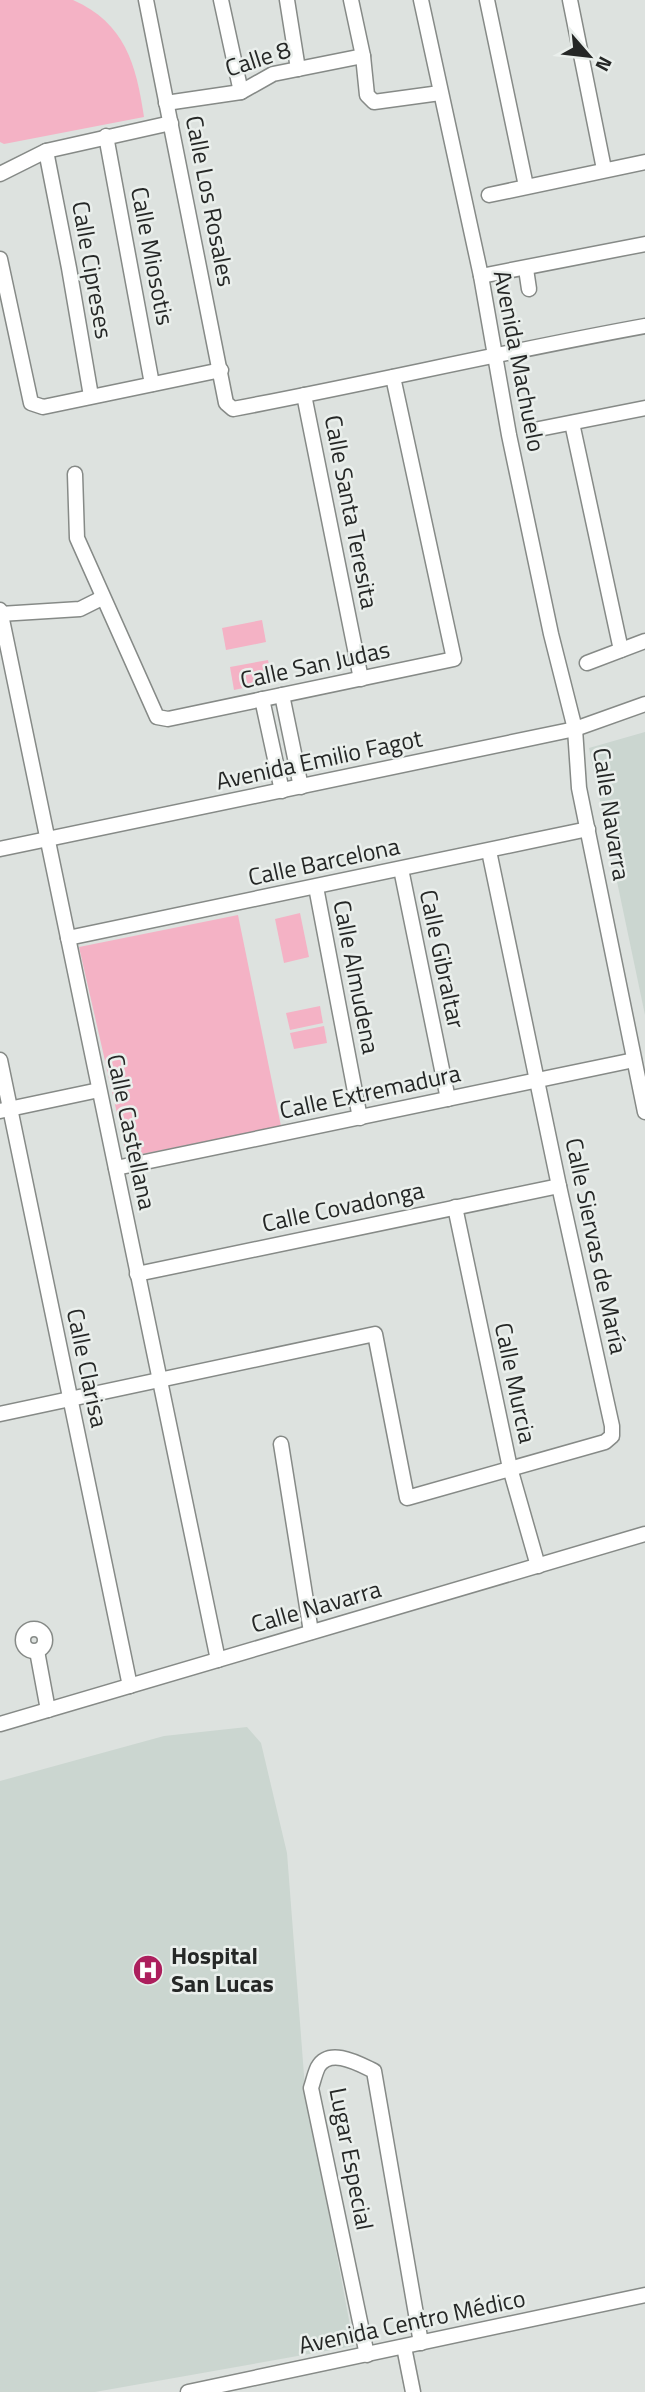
<svg xmlns="http://www.w3.org/2000/svg" width="645" height="2392" font-family="'Titillium Web',sans-serif">
<rect width="100%" height="100%" fill="#dde2df"/>
<g fill="#cbd6d0">
<path d="M 645,732 L 645,1015 L 589,748 Z"/>
<path d="M 247,1727 L 261,1743 L 287,1853 L 305,2088 L 354,2346 L 95,2392 L 0,2392 L 0,1781 L 164,1736 Z"/>
</g>
<g fill="#f4b2c5">
<path d="M 0,0 L 73,0 C 125,23 136,64 144,117 L 4,144 L 0,142 Z"/>
<path d="M 262,620 L 266,642 L 226,650 L 222,628 Z"/>
<path d="M 268,660 L 272,682 L 234,690 L 230,667 Z"/>
<path d="M 300,913 L 309,957 L 284,963 L 275,919 Z"/>
<path d="M 238,915 L 281,1126 L 127,1157 L 79,947 Z"/>
<path d="M 320,1006 L 323,1023 L 290,1030 L 286,1013 Z"/>
<path d="M 324,1026 L 327,1043 L 294,1049 L 290,1033 Z"/>
</g>
<g fill="none" stroke-linecap="round" stroke-linejoin="round">
<g stroke="#868a87" stroke-width="17">
<g id="minor">
<path d="M 146,0 L 226,403 L 233,409 C 371,383 507,351 645,326"/>
<path d="M 221,0 L 241,92"/>
<path d="M 287,0 L 298,69"/>
<path d="M 351,0 L 363,56 L 367,95 L 374,102 L 440,93"/>
<path d="M 421,0 L 481,276 L 509,435 L 551,634 L 575,729 L 579,788 L 645,1112"/>
<path d="M 487,0 L 526,186"/>
<path d="M 570,0 L 604,169"/>
<path d="M 166,103 L 241,92 L 273,74 L 363,56"/>
<path d="M 106,136 L 152,384"/>
<path d="M 46,151 L 69,268 L 91,396"/>
<path d="M 0,174 L 46,151 L 171,123"/>
<path d="M 489,195 L 645,162"/>
<path d="M 0,259 L 31,403 L 43,407 L 221,370"/>
<path d="M 526,269 L 529,289"/>
<path d="M 481,276 L 645,244"/>
<path d="M 304,395 L 361,679"/>
<path d="M 572,423 L 621,650"/>
<path d="M 539,429 L 645,408"/>
<path d="M 75,474 L 77,538 L 157,717 L 168,719 L 454,659 L 393,377"/>
<path d="M 0,610 L 218,1660"/>
<path d="M 0,614 L 80,609 L 102,598"/>
<path d="M 587,663 L 645,641"/>
<path d="M 282,695 L 301,787"/>
<path d="M 262,699 L 282,791"/>
<path d="M 0,849 L 575,729 L 645,704"/>
<path d="M 401,869 L 448,1099"/>
<path d="M 316,887 L 360,1118"/>
<path d="M 68,938 L 588,829"/>
<path d="M 0,1060 L 130,1686"/>
<path d="M 0,1111 L 99,1090"/>
<path d="M 116,1168 L 634,1060"/>
<path d="M 455,1207 L 510,1468 L 538,1566"/>
<path d="M 137,1274 L 559,1186"/>
<path d="M 0,1414 L 375,1334 L 407,1498 L 605,1442 L 612,1436 L 612,1426 L 559,1186 L 489,851"/>
<path d="M 281,1444 L 311,1632"/>
<circle cx="34" cy="1640" r="11"/>
<path d="M 37,1651 L 48,1710"/>
<path d="M 0,1724 L 645,1534"/>
<path d="M 404,2347 L 413,2392"/>
<path d="M 367,2355 L 311,2088 C 313,2082 315,2073 318,2067 C 330,2047 359,2064 374,2071 L 421,2343"/>
<path d="M 188,2392 L 645,2295"/>
</g>
</g>
<use href="#minor" stroke="#fff" stroke-width="14"/>
</g>
<defs>
<g id="hospital-disc" transform="scale(1.575)"><circle r="9.5" fill="#ac1f5d" stroke="#eaefec"/><path d="M-5-5h3v3.5h4V-5h3V5h-3V1.5h-4V5h-3Z" fill="#fff"/></g>
</defs>
<g fill-rule="evenodd">
<use href="#hospital-disc" x="148" y="1970"/>
</g>
<g text-anchor="middle" stroke-width="5" stroke-linejoin="round" paint-order="stroke">
<g font-size="24" fill="#252726" stroke="#eaefec">
<text transform="translate(258 59) rotate(-18)" y="8">Calle 8</text>
<text transform="translate(210 201) rotate(79)" y="8">Calle Los Rosales</text>
<text transform="translate(152 256) rotate(79)" y="8">Calle Miosotis</text>
<text transform="translate(92 270) rotate(80)" y="8">Calle Cipreses</text>
<text transform="translate(519 361) rotate(79)" y="8">Avenida Machuelo</text>
<text transform="translate(351 512) rotate(79)" y="8">Calle Santa Teresita</text>
<text transform="translate(315 665) rotate(-12)" y="8">Calle San Judas</text>
<text transform="translate(319 760) rotate(-12)" y="8">Avenida Emilio Fagot</text>
<text transform="translate(611 814) rotate(81)" y="8">Calle Navarra</text>
<text transform="translate(324 862) rotate(-12)" y="8">Calle Barcelona</text>
<text transform="translate(442 959) rotate(78)" y="8">Calle Gibraltar</text>
<text transform="translate(356 977) rotate(79)" y="8">Calle Almudena</text>
<text transform="translate(370 1092) rotate(-12)" y="8">Calle Extremadura</text>
<text transform="translate(131 1132) rotate(78)" y="8">Calle Castellana</text>
<text transform="translate(343 1207) rotate(-12)" y="8">Calle Covadonga</text>
<text transform="translate(596 1246) rotate(78)" y="8">Calle Siervas de María</text>
<text transform="translate(87 1368) rotate(78)" y="8">Calle Clarisa</text>
<text transform="translate(515 1383) rotate(78)" y="8">Calle Murcia</text>
<text transform="translate(316 1607) rotate(-16)" y="8">Calle Navarra</text>
<text transform="translate(351 2159) rotate(79)" y="8">Lugar Especial</text>
<text transform="translate(412 2322) rotate(-12)" y="8">Avenida Centro Médico</text>
</g>
<g font-size="24" font-weight="bold" fill="#252726" stroke="#eaefec" text-anchor="start">
<text x="171" y="1964">Hospital<tspan x="171" dy="28">San Lucas</tspan></text>
</g>
</g>
<g transform="translate(589 56) rotate(118)" stroke="#eaefec" stroke-width="5" paint-order="stroke">
<path d="M0-5L12 26L0 18L-12 26Z" fill="#252726"/>
<text y="-10" font-size="19" font-weight="bold" text-anchor="middle" fill="#252726">N</text>
</g>
</svg>
